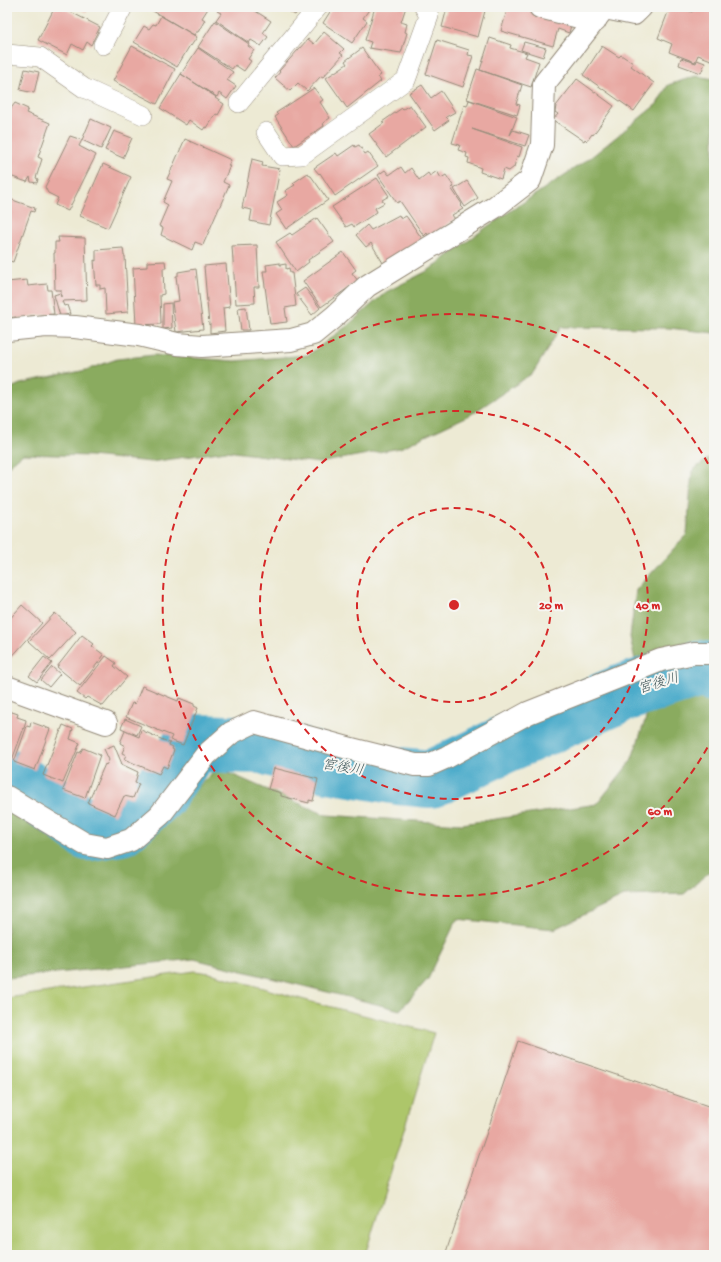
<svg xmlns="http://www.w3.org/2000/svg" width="721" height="1262" font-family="'Gochi Hand','Klee One',sans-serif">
<rect width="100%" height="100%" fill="#f6f6f2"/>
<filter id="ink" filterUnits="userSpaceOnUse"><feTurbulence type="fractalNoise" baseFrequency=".025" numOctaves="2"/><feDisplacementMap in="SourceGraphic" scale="8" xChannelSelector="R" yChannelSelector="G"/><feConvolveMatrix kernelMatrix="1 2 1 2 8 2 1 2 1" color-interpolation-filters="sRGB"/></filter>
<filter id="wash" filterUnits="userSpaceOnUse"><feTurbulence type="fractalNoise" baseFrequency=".012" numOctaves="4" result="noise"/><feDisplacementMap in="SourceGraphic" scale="16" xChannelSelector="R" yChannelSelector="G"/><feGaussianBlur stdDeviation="0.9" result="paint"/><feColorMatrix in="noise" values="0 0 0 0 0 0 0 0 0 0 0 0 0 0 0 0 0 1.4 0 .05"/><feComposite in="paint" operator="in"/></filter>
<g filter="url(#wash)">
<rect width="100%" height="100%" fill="#edead4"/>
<path fill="#adc66b" stroke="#747844" d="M 195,971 L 210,973 L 312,1002 L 434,1033 L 365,1255 L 7,1255 L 7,998 Z"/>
<g fill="#8aab5f" stroke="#626a3e">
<path d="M 696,76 L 714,79 L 714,333 L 669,328 L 561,327 L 533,373 L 470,415 L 400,448 L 319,463 L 226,451 L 151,462 L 90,456 L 23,454 L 7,467 L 7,390 L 20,384 L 86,370 L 117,359 L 154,355 L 235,361 L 308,355 L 347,326 L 386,292 L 429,270 L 488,226 L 590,158 L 657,104 L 668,85 Z"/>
<path d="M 714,454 L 714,868 L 684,894 L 624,896 L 554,929 L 457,919 L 428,979 L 400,1010 L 194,959 L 7,978 L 7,811 L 24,820 L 78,857 L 99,859 L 135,848 L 217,768 L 326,815 L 462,824 L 597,804 L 631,761 L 647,715 L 630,637 L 636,590 L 687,534 L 692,471 Z"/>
</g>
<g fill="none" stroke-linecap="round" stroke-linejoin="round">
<path stroke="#4babca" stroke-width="58" d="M 7,777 L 59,808 L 89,832 L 120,827 L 158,794 L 193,743 L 263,745 L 322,763 L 398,776 L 431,779 L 501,746 L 620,694 L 699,669 L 714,673"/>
</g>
<g id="blocks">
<g fill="#e8a8a2">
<path d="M 55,7 L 61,7 L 100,27 L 91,45 L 87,42 L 83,50 L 72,44 L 67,55 L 38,40 Z"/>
<path d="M 77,7 L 89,7 L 86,12 Z"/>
<path d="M 146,7 L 209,7 L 202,18 L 205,20 L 198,32 L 196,32 L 194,35 Z"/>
<path d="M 220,7 L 249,7 L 271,21 L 263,33 L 268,37 L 261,46 L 251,40 L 249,43 L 216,20 L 221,13 L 217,11 Z"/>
<path d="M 282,7 L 300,7 L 295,15 Z"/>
<path d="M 333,7 L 371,7 L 363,18 L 367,21 L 352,43 L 323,23 Z"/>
<path d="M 375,7 L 406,7 L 401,22 L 407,24 L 405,32 L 407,33 L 401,53 L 369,48 L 371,42 L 365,40 Z"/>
<path d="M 444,7 L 486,7 L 478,37 L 442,27 L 447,8 Z"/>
<path d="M 508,7 L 516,7 L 559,19 L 572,21 L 569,33 L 558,29 L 553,46 L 501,31 Z"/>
<path d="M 670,7 L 680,7 L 692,12 L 694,7 L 704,7 L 712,10 L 712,12 L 714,13 L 714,52 L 711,60 L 698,55 L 695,62 L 669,52 L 672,44 L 658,38 Z"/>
<path d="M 161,16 L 197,37 L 191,46 L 190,45 L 177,67 L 134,42 L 144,26 L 149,29 L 153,24 L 156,25 Z"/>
<path d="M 215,21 L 249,44 L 248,46 L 254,50 L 248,59 L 251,61 L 244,71 L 235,65 L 232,69 L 198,47 Z"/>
<path d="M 324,32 L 344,49 L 340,53 L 343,55 L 323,77 L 321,76 L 307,91 L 298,83 L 290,91 L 275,78 L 280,72 L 279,71 L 308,39 L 314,44 Z"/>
<path d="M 490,38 L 511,45 L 510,48 L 527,53 L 525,57 L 539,62 L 531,87 L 480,70 Z"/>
<path d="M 437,40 L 469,50 L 468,55 L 473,56 L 463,87 L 426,74 Z"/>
<path d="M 524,42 L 546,48 L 543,57 L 521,50 Z"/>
<path d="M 132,46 L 175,69 L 157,104 L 113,81 Z"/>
<path d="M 602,46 L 619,57 L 621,55 L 633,63 L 631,66 L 654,83 L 634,111 L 583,75 Z"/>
<path d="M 198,48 L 233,72 L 227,80 L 236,86 L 227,99 L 219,93 L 217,97 L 181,74 Z"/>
<path d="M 362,48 L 381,75 L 378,77 L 381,81 L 347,108 L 326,78 L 347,64 L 345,61 Z"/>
<path d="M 681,58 L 696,63 L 697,60 L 705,63 L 701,73 L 679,65 Z"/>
<path d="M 25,69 L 39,72 L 34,93 L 20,90 Z"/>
<path d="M 477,69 L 522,85 L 516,104 L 520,105 L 517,115 L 467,99 Z"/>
<path d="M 181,74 L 216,97 L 215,98 L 224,104 L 218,115 L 216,114 L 207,128 L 205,127 L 203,130 L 189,120 L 186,125 L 160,108 Z"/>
<path d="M 577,79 L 614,106 L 593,135 L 592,134 L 587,141 L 585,139 L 584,141 L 553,120 L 558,114 L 555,112 L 556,106 Z"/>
<path d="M 422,85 L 431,98 L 441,91 L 455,112 L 446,117 L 449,120 L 435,130 L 409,93 Z"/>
<path d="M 314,88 L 323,100 L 320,102 L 330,118 L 323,123 L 324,126 L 294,146 L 275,117 L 278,115 L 276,113 Z"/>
<path d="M 469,100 L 517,117 L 510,135 L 513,130 L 529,135 L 525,146 L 472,129 L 522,147 L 519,157 L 517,156 L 514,167 L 509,171 L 504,169 L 501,179 L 480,172 L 481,168 L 468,163 L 469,158 L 466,157 L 467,153 L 458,150 L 460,145 L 452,143 L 464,105 L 467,106 Z"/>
<path d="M 15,103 L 28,109 L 26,113 L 50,123 L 38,157 L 42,159 L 36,178 L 38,179 L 37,183 L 31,182 L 30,177 L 27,182 L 7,175 L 7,116 L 9,111 Z"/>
<path d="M 410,105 L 426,127 L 386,157 L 369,134 L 384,123 L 382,122 L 402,108 L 403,109 Z"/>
<path d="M 91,119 L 111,128 L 101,149 L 82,140 L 79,146 L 96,155 L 68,211 L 55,205 L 58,198 L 48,193 L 45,187 L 70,136 L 82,140 Z"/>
<path d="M 114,131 L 132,138 L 123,158 L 105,150 Z"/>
<path d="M 185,139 L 231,160 L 228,166 L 230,166 L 223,182 L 229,185 L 203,245 L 195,242 L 192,250 L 161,235 L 163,228 L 159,226 L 168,205 L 163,202 L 172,181 L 167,179 Z"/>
<path d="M 354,145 L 355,147 L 359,145 L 365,154 L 368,152 L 378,166 L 335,196 L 320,173 L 319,174 L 314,168 L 336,153 L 338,156 Z"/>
<path d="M 252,159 L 263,162 L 262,166 L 280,169 L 269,225 L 250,221 L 252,210 L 242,208 Z"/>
<path d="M 103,164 L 131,177 L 108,228 L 80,216 Z"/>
<path d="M 401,167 L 405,173 L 411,168 L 419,180 L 428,173 L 430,176 L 437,171 L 441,178 L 446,175 L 454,187 L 451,188 L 462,204 L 460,206 L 463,209 L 452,215 L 455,219 L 429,237 L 427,233 L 424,236 L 400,201 L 397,203 L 378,175 L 385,170 L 389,175 Z"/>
<path d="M 308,173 L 310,176 L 311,176 L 328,200 L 286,229 L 276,214 L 282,210 L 277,202 L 288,195 L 285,191 L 295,185 L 293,183 Z"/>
<path d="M 377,178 L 389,196 L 382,200 L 384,203 L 375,208 L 377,212 L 354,227 L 352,224 L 346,227 L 332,207 Z"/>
<path d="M 467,181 L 478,198 L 465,207 L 454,189 Z"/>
<path d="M 7,198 L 35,208 L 34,212 L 31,211 L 13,262 L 7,260 Z"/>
<path d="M 399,215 L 401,219 L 406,216 L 423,240 L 383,263 L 371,243 L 366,247 L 356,235 L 367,225 L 371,230 Z"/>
<path d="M 317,218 L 334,242 L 308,260 L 309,262 L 296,272 L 276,242 L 290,233 L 292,235 Z"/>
<path d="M 58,237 L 85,238 L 87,300 L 62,301 L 64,306 L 67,305 L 70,314 L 60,316 L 54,295 L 60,293 L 61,297 L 61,290 L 55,290 L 54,253 L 55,253 L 55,242 L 59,242 Z"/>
<path d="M 257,245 L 259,287 L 254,287 L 255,303 L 236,304 L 232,246 Z"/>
<path d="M 123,248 L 124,256 L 125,256 L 128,312 L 106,314 L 105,288 L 100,289 L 100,285 L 96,285 L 94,260 L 96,261 L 96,250 Z"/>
<path d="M 343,252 L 356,270 L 352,273 L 358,281 L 321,307 L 303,281 Z"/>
<path d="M 165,261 L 166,268 L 163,268 L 164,294 L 160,295 L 161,324 L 136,325 L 133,268 L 147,267 L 147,262 Z"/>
<path d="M 280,263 L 280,265 L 286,264 L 286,269 L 289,268 L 290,273 L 292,273 L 296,306 L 285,308 L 287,322 L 270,324 L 263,271 L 267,271 L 266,265 Z"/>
<path d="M 226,264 L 230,307 L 223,308 L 225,331 L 210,333 L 210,324 L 209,325 L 204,266 Z"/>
<path d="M 196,269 L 203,329 L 176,332 L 172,302 L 179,301 L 176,276 L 178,276 L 178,272 Z"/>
<path d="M 27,280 L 28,286 L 47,284 L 48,290 L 51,290 L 54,314 L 30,316 L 30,318 L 16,320 L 16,317 L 7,318 L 7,282 Z"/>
<path d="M 305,288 L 320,308 L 312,315 L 296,294 Z"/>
<path d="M 171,303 L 172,328 L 163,329 L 163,304 Z"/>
<path d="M 246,307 L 249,330 L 241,330 L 238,308 Z"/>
<path d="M 22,605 L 42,623 L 9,660 L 7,659 L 7,622 Z"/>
<path d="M 55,613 L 76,632 L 50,660 L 29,641 Z"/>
<path d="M 82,635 L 94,644 L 92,646 L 104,655 L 80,686 L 57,667 Z"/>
<path d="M 106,656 L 116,663 L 114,666 L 127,677 L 103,706 L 87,697 L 85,699 L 77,693 Z"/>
<path d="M 44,657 L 52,663 L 37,682 L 29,676 Z"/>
<path d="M 52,667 L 60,674 L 49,687 L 41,680 Z"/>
<path d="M 142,686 L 178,701 L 179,698 L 194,704 L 194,706 L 198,708 L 183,745 L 170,740 L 172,736 L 126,717 L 132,703 L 135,704 Z"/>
<path d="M 9,711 L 18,714 L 17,717 L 26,720 L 25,725 L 12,760 L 7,758 L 7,716 Z"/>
<path d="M 125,719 L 141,726 L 137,735 L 121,728 Z"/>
<path d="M 31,722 L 50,729 L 35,770 L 14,762 L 27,726 L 30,727 Z"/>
<path d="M 63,725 L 73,729 L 70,739 L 80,743 L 63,783 L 43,775 Z"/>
<path d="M 141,730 L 170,743 L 169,745 L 173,747 L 172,749 L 174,750 L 167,768 L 163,766 L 159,774 L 124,759 L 126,755 L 122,753 L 125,746 L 120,743 L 125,731 L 139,737 Z"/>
<path d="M 114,745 L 122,764 L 121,764 L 138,772 L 135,783 L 139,784 L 133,798 L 124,796 L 115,815 L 88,803 L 105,764 L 106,765 L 109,760 L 104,749 Z"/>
<path d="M 83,748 L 100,755 L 85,798 L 63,790 L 78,752 L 80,753 Z"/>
<path d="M 274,768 L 318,779 L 313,801 L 309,800 L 309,803 L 281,796 L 281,793 L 268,789 Z"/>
<path d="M 518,1041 L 714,1108 L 714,1255 L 445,1255 Z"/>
</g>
</g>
</g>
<g filter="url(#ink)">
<use href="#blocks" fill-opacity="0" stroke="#948a79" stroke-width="1"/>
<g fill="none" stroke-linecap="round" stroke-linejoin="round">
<g stroke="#948a79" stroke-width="20">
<g id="service">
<path d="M 103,45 L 123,7"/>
<path d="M 7,54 L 40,57 L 84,88 L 143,115"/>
<path d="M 239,103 L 318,7"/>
<path d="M 266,132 L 282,156 L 302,155 L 406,80 L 429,16 L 424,7"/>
</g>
</g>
<g stroke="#948a79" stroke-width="24">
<g id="minor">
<path d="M 540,7 L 595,21"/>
<path d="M 605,8 L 634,14 L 641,7"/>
<path d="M 7,330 L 46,326 L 75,327 L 139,335 L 177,344 L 202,346 L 291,340 L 313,334 L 335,316 L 367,286 L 495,207 L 530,180 L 542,145 L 544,84 L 605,7"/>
<path d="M 7,687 L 106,723"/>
<path d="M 7,797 L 85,844 L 107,848 L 131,840 L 160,815 L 206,755 L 231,733 L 254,722 L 348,748 L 415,765 L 429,765 L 447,757 L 528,713 L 661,660 L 694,653 L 714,653"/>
</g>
</g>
<use href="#service" stroke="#fff" stroke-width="19"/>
<use href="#minor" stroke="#fff" stroke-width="22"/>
</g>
</g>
<g fill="none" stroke="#d62828" stroke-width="2" stroke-dasharray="7 5">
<circle cx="454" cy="605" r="97"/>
<circle cx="454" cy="605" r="194"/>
<path d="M713 737A291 291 0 1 1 713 473"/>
</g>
<g text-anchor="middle" stroke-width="4" stroke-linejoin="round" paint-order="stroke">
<g font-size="14" font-style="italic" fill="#41575a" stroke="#f6f6f2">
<text transform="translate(658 682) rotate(-17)" y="5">宮後川</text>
<text transform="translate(343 766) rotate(9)" y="5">宮後川</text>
</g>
</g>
<circle cx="454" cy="605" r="6" fill="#d62828" stroke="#f6f6f2" stroke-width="2"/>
<g font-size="12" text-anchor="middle" font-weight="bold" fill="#d62828" stroke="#f6f6f2" stroke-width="4" stroke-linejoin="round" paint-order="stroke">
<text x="551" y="609">20 m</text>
<text x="648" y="609">40 m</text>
<text x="660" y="815">60 m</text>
</g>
<rect width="721" height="1262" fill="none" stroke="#f6f6f2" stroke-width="24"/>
</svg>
